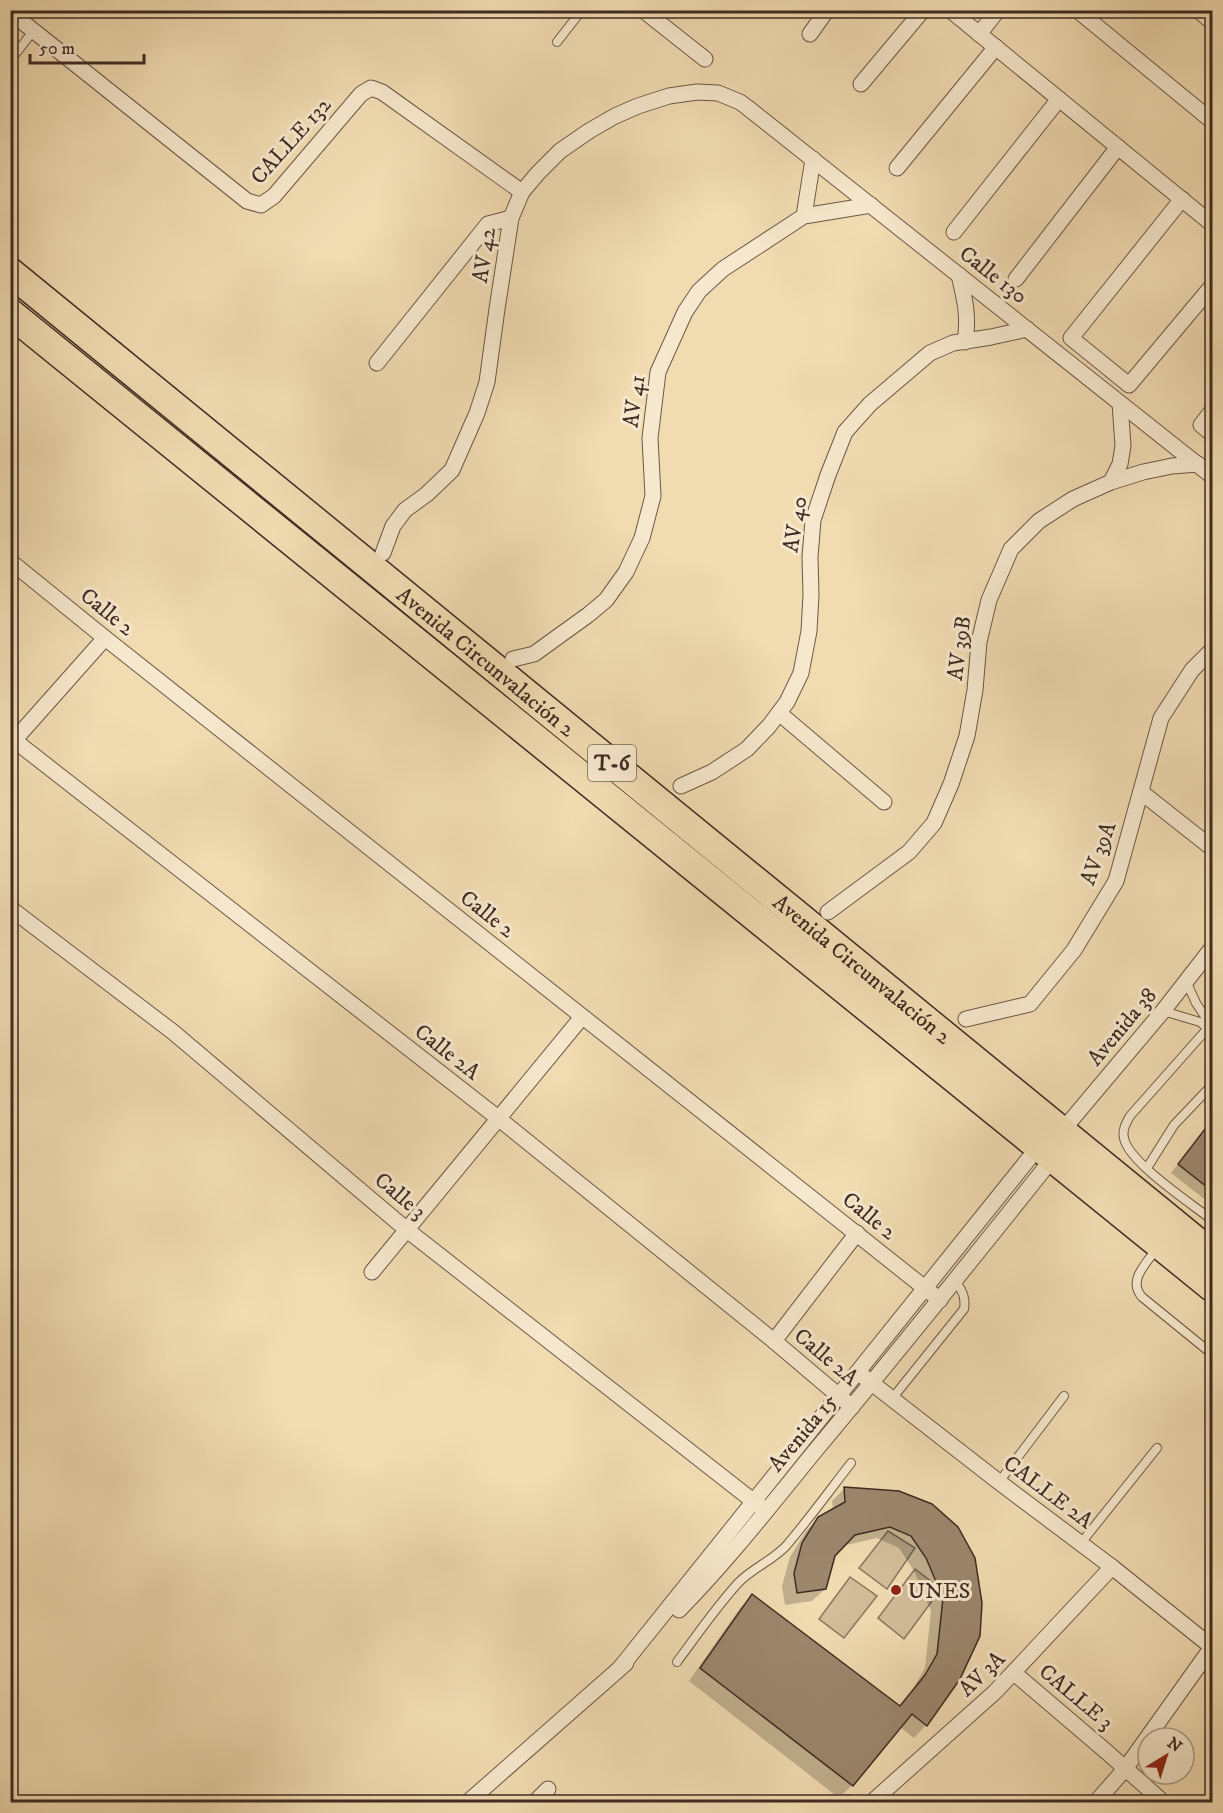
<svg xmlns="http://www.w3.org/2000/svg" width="1223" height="1813" font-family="'IM FELL DW Pica',serif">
<rect width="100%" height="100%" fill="#f1dcb2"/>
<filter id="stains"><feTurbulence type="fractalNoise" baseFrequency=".00333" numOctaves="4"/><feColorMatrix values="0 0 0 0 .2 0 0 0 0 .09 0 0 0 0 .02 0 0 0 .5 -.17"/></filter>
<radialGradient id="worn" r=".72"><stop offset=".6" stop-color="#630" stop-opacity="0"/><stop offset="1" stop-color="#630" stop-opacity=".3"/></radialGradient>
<g fill="#d3be9a" stroke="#89745e" stroke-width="1.5">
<path d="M 888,1531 L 915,1548 L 887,1589 L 859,1568 Z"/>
<path d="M 915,1569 L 941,1589 L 904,1639 L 878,1618 Z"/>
<path d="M 850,1577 L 877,1596 L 844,1638 L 819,1619 Z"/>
</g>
<g fill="#0003">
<path d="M 1212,1120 L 1212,1205 L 1171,1173 Z"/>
<path d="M 844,1489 L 932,1505 L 959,1679 L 926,1725 L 914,1738 L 900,1727 L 852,1785 L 839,1798 L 689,1681 L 740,1608 L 752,1596 L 899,1706 L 913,1689 L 925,1668 L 931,1611 L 914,1571 L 899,1548 L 877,1538 L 842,1546 L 833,1555 L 825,1589 L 812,1601 L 785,1605 L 782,1586 L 790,1557 L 806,1531 L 819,1518 L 833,1510 L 832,1501 Z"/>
</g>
<g fill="#9c876d" stroke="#3f2b23" stroke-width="1.5">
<path d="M 1212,1120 L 1212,1191 L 1178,1164 Z"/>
<path d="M 844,1487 L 899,1491 L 932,1504 L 958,1527 L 975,1558 L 982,1603 L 980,1636 L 960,1679 L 927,1726 L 912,1714 L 853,1786 L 700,1668 L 752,1594 L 900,1706 L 925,1675 L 937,1654 L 943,1598 L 926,1558 L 911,1536 L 890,1527 L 855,1535 L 835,1556 L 826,1589 L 797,1593 L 794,1573 L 802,1543 L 818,1517 L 845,1502 Z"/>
</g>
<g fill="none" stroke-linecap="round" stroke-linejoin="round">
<g stroke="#6c5747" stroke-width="10">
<g id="lane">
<path d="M 557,42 L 582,10"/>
<path d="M 10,61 L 34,30"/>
<path d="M 1186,981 L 1196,1003 L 1206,1018 L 1207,1029 L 1130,1116 C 1126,1123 1122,1130 1124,1138 C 1128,1162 1192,1204 1212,1220"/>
<path d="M 1163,1011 L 1200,1022 L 1212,1032"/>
<path d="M 1147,1168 L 1174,1125 L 1212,1085"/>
<path d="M 1157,1248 C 1147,1263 1127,1280 1142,1297 L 1212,1354"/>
<path d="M 891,1400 L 964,1309 C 966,1297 962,1290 955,1281"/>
<path d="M 999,1482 L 1064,1396"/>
<path d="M 1081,1543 L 1157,1448"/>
<path d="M 677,1662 C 697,1635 716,1607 739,1582 C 753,1568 773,1560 786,1546 C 809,1519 830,1490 851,1463"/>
<path d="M 848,1799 L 850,1802"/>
</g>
</g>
<g stroke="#6c5747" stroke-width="17">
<g id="street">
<path d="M 643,10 L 705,59"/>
<path d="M 950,10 L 1212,224"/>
<path d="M 1077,10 L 1212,121"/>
<path d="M 1198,10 L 1212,22"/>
<path d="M 10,12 L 247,201 L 261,205 L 274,196 L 361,94 L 371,88 L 382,92 L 522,192"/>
<path d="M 810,34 L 827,10"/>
<path d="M 979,34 L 998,10"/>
<path d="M 861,84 L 923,10"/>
<path d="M 897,168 L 996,47"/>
<path d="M 1182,199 L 1071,338 L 1129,385 L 1212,286"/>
<path d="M 804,216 L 813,159"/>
<path d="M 954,232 L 1059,99"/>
<path d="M 959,275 C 965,300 969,316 965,342"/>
<path d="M 1016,279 L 1118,147"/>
<path d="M 377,363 L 488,224 L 511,218"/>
<path d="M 1212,411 L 1201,425 L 1212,434"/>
<path d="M 1111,482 L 1120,464 L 1123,446 L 1120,403"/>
<path d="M 383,553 L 393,526 L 405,510 L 427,494 L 452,470 L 477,413 L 487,382 L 497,309 L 511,218 L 522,192 L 538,173 L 560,151 L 589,131 L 615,116 L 638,106 L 669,96 L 697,92 L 718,93 L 740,102 L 748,108 L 1212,476"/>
<path d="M 10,561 L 105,638 L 940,1300"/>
<path d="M 513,659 L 534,654 L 588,615 L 606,600 L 626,572 L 642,538 L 653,496 L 650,438 L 658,372 L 685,312 L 699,291 L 723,269 L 804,216 L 871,205"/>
<path d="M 779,713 L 884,802"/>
<path d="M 10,737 L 498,1118 L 774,1341 L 852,1407"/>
<path d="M 10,745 L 105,638"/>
<path d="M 681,786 L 712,772 L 747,749 L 769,726 L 787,702 L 801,673 L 809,631 L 811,595 L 810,557 L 813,520 L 828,475 L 845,432 L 870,404 L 930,353 L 953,343 L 991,337 L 1027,329"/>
<path d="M 1141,792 L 1212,848"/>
<path d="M 10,908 L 173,1032 L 407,1230 L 766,1511"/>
<path d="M 828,912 L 909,852 L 934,823 L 951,784 L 967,736 L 975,690 L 979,642 L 989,600 L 1011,549 L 1039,521 L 1073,499 L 1111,482 L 1143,472 L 1172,466 L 1198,464"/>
<path d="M 966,1019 L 1030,1004 L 1074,950 L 1116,881 L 1161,718 L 1192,670 L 1212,650"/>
<path d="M 372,1272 L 582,1017"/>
<path d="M 774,1341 L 857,1233"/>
<path d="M 864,1377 L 999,1482 L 1112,1567 L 1212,1647"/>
<path d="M 679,1610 C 728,1560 771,1505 815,1451 C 896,1354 975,1256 1053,1158 L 1054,1154"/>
<path d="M 620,1668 L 1039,1146 L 1062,1131 L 1163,1011 L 1212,948"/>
<path d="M 1014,1673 L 1108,1753 L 1163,1802"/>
<path d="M 468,1802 L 626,1663"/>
<path d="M 535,1802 L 548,1789"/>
<path d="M 872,1802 L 995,1692 L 1112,1567"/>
<path d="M 1096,1802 L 1125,1769 L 1212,1647"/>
</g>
</g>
<g stroke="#3f2b23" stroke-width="31">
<g id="highway">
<path id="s1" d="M 10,272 L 1212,1254"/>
<path d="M 10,313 L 1212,1287"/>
</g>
</g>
<use href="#lane" stroke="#f6e8cd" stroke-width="8"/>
<use href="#street" stroke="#f6e8cd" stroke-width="15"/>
<use href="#highway" stroke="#f1dcb2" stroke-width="28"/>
</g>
<circle fill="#8f2418" stroke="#f6e8cd" stroke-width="2" cx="896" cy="1590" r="6"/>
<g text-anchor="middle" stroke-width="6" stroke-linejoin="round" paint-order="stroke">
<rect fill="#f6e8cd" stroke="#766456" stroke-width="1.5" x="588" y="745" width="48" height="36" rx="4.5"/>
<g font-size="21" font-weight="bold" fill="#3f2b23">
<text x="612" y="770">T-6</text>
</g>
<g font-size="22" fill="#3f2b23" stroke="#f6e8cd">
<text transform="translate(290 140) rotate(-48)" y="8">CALLE 132</text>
<text transform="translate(483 255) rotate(-81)" y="8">AV 42</text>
<text transform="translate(994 274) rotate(38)" y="8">Calle 130</text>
<text transform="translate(633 401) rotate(-82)" y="8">AV 41</text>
<text transform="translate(794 524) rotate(-80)" y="8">AV 40</text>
<text transform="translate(108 611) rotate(39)" y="8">Calle 2</text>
<text transform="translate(958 648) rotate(-82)" y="8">AV 39B</text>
<text dy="8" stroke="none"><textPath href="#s1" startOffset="615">Avenida Circunvalación 2</textPath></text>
<text transform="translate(1097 853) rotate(-70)" y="8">AV 39A</text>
<text transform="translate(488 913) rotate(38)" y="8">Calle 2</text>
<text dy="8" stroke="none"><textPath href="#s1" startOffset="1101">Avenida Circunvalación 2</textPath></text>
<text transform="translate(1121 1026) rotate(-50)" y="8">Avenida 38</text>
<text transform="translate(448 1051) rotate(38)" y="8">Calle 2A</text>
<text transform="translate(401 1195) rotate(40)" y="8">Calle 3</text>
<text transform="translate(870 1215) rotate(39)" y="8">Calle 2</text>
<text transform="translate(827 1356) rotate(40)" y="8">Calle 2A</text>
<text transform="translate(802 1432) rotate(-50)" y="8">Avenida 15</text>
<text transform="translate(1049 1491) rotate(37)" y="8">CALLE 2A</text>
<text transform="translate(981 1673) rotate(-44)" y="8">AV 3A</text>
<text transform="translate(1077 1696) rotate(40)" y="8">CALLE 3</text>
</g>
<g font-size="22" fill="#3f2b23" stroke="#f6e8cd" text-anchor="start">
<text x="908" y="1598">UNES</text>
</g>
</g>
<rect width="1223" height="1813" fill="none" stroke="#f1dcb2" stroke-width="36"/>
<rect x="12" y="12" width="1199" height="1789" fill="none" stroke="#3f2b23" stroke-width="3"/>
<rect x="18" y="18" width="1187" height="1777" fill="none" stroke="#3f2b23" stroke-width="1.5"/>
<g transform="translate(1166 1756) rotate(38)"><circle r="28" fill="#f6e8cd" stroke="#ad9c89" stroke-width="1.5"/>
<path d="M0-4.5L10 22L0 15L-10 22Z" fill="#8f2418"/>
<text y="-9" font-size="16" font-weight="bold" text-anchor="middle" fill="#3f2b23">N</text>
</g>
<path d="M30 54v9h114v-9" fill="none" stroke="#3f2b23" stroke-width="3"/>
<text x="39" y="54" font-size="18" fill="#3f2b23" stroke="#f6e8cd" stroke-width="4.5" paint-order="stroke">50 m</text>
<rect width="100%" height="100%" filter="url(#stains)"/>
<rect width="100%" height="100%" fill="url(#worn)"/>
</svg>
